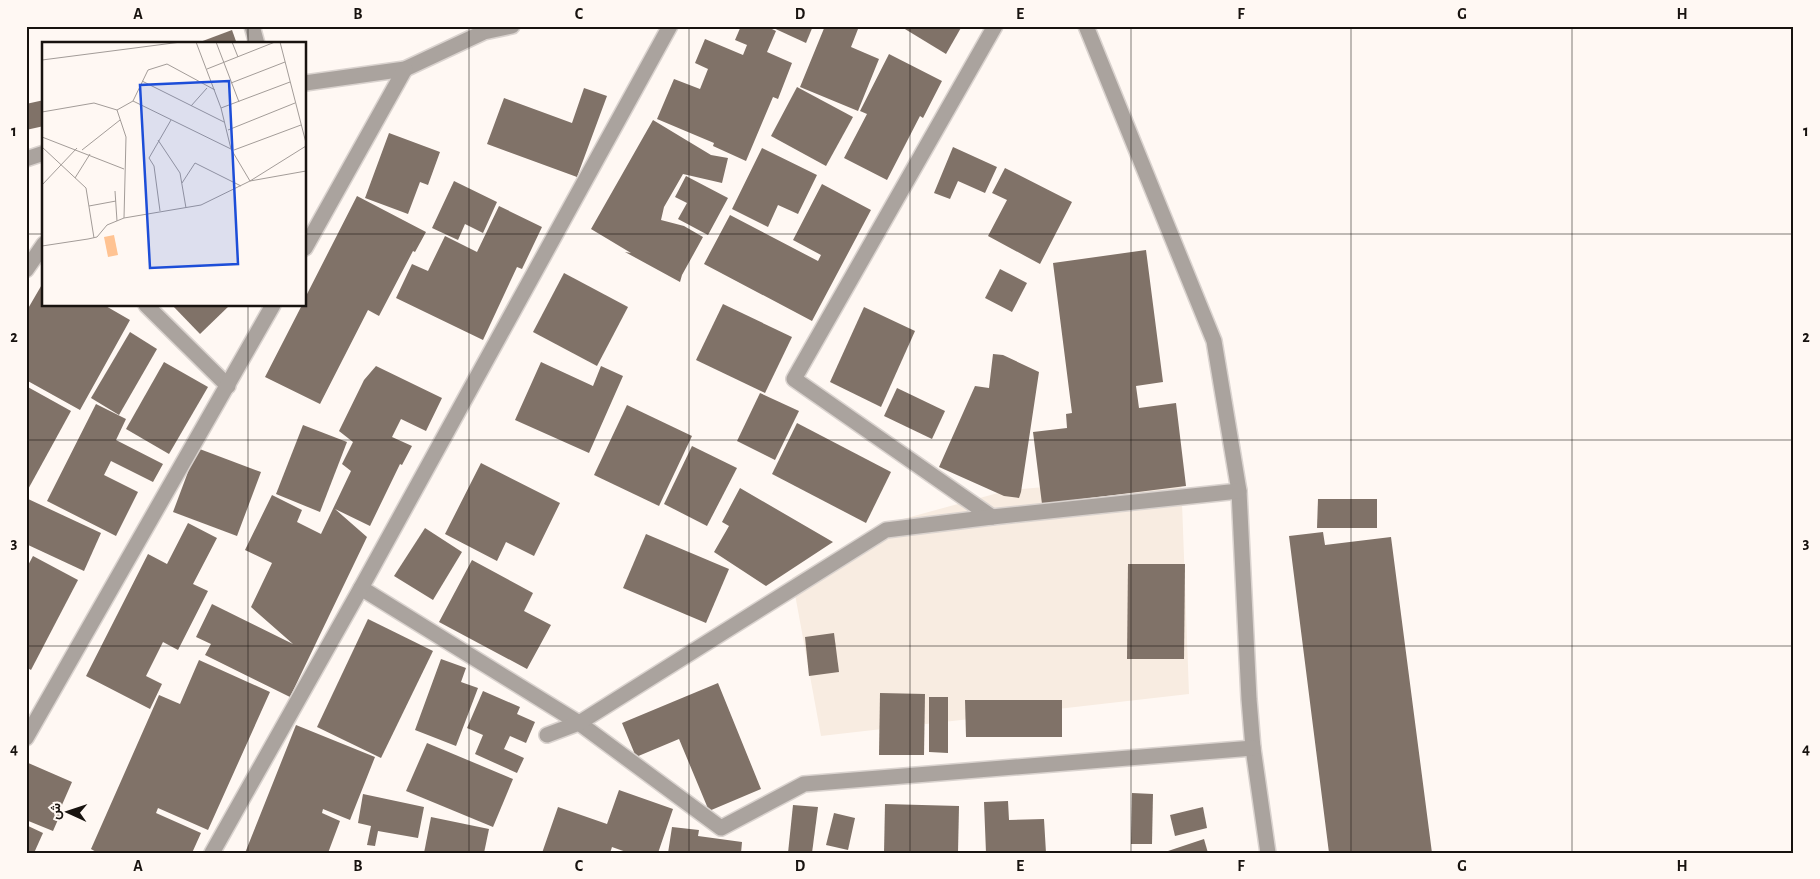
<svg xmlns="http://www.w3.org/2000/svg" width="1820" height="879" font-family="'Alegreya Sans',Vazirmatn,sans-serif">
<rect width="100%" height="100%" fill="#fff8f3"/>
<path fill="#f8ece1" d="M 1181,475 L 1189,694 L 821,736 L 792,578 L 881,525 L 1009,490 Z"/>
<g fill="#807268">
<path d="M 741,26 L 766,26 L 776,31 L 767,52 L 792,63 L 778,99 L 773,97 L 746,161 L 713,146 L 714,143 L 657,119 L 674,79 L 700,89 L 708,69 L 695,63 L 705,39 L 743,55 L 747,45 L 735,40 Z"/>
<path d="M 769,26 L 813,26 L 806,43 Z"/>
<path d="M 825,26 L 851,26 L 858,29 L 851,47 L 879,59 L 858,111 L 800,87 Z"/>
<path d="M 900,26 L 962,26 L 946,54 Z"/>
<path d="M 232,30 L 237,44 L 201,44 L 200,42 Z"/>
<path d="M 889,54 L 942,81 L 923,118 L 920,116 L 887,180 L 844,158 L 867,114 L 860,111 Z"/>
<path d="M 797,87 L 853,117 L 826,166 L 771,136 Z"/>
<path d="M 584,88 L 607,96 L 577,177 L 487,144 L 504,98 L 572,123 Z"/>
<path d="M 44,100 L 44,126 L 26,130 L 26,104 Z"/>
<path d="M 653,120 L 711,155 L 728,158 L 722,183 L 683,174 L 664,207 L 661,220 L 684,226 L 703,237 L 682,275 L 680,282 L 625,252 L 631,253 L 591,229 Z"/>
<path d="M 389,133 L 440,152 L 428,185 L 420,182 L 408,214 L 365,198 Z"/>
<path d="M 953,147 L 997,167 L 985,193 L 958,181 L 950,199 L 934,193 Z"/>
<path d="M 762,148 L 817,175 L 798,214 L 778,205 L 768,227 L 732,209 Z"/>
<path d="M 1005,168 L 1072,202 L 1040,264 L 988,236 L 1007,200 L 992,193 Z"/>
<path d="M 686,176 L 728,198 L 708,235 L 678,219 L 687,203 L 675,197 Z"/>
<path d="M 454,181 L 497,202 L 483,233 L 465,224 L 458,240 L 432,228 Z"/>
<path d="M 822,184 L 871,210 L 812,321 L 704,264 L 730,215 L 818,261 L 821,255 L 793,240 Z"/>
<path d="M 357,196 L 426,232 L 415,252 L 413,251 L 379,316 L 368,310 L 320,404 L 265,377 L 302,305 L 305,305 L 305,298 Z"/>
<path d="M 499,206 L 542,227 L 522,269 L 517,267 L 483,340 L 396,298 L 412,264 L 428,271 L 445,236 L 477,252 Z"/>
<path d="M 1146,250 L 1163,382 L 1136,386 L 1139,408 L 1176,403 L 1186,486 L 1042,504 L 1033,432 L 1067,428 L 1066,414 L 1072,413 L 1053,263 Z"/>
<path d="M 1000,269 L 1027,283 L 1012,312 L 985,298 Z"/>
<path d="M 564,273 L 628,307 L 597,366 L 533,332 Z"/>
<path d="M 44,281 L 44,305 L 104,305 L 130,320 L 80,410 L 26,380 L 26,312 Z"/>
<path d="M 723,304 L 792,337 L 765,393 L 696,360 Z"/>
<path d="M 172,305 L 230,305 L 200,334 Z"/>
<path d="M 864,307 L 915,331 L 881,407 L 830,382 Z"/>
<path d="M 130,332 L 157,349 L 119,415 L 91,398 Z"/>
<path d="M 993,354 L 1003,355 L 1039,372 L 1021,492 L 1019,498 L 1004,496 L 939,467 L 975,386 L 989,388 Z"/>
<path d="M 164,362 L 208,387 L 169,454 L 126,429 Z"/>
<path d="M 541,362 L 593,386 L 601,366 L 623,376 L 589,453 L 515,420 Z"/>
<path d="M 376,366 L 442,398 L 426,431 L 401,419 L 392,437 L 412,446 L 402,465 L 400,464 L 370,526 L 335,509 L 367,537 L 290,697 L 205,655 L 211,644 L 196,637 L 212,604 L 293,644 L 251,607 L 272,563 L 245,550 L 272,495 L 302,510 L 297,522 L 321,534 L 351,471 L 342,464 L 353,442 L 339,431 L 364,380 Z"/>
<path d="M 26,386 L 71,411 L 26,493 Z"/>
<path d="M 897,388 L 945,411 L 932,439 L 884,416 Z"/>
<path d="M 760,393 L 799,411 L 775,460 L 737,441 Z"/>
<path d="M 96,404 L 126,419 L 116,440 L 163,464 L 153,482 L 111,461 L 104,475 L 138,492 L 116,536 L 47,501 Z"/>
<path d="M 627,405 L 692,436 L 659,506 L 594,475 Z"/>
<path d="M 797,423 L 891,472 L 866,523 L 772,474 Z"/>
<path d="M 303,425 L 347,442 L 320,512 L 276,494 Z"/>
<path d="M 692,446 L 737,468 L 707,526 L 664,504 Z"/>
<path d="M 197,448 L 261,472 L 237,536 L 173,512 Z"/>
<path d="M 481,463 L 560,503 L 534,556 L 506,542 L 497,561 L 445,534 Z"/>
<path d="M 740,488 L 833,542 L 766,586 L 714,552 L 729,526 L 722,522 Z"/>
<path d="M 26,498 L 101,533 L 84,571 L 26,544 Z"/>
<path d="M 1318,499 L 1377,499 L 1377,528 L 1317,528 Z"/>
<path d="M 188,523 L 217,538 L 193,584 L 208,591 L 178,650 L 163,642 L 146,676 L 162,684 L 150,709 L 86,676 L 148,554 L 167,564 Z"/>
<path d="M 425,528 L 462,552 L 433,600 L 394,576 Z"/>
<path d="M 1323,532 L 1325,545 L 1391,537 L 1432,853 L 1329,853 L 1289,536 Z"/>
<path d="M 646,534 L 729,569 L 706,623 L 623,588 Z"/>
<path d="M 33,556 L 78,580 L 31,670 L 26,667 L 26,569 Z"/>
<path d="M 472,560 L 533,593 L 524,611 L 551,625 L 527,669 L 439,622 Z"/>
<path d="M 1128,564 L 1185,564 L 1184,659 L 1127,659 Z"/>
<path d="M 368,619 L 433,651 L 381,758 L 317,727 Z"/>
<path d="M 834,633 L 839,672 L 809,676 L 805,637 Z"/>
<path d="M 441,659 L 466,668 L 461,682 L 478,688 L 456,746 L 415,730 Z"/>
<path d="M 199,660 L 270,692 L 208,830 L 158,808 L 156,813 L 201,833 L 192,853 L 98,853 L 91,849 L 159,695 L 180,704 Z"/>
<path d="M 718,683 L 761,789 L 709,811 L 679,739 L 636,757 L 622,723 Z"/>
<path d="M 483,691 L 520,707 L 517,714 L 535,722 L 526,743 L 510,736 L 504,749 L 524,758 L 517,773 L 475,754 L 483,735 L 467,728 Z"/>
<path d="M 880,693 L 925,694 L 924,755 L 879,755 Z"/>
<path d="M 929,697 L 948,697 L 948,753 L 929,752 Z"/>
<path d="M 965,700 L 1062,700 L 1062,737 L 966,737 Z"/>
<path d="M 296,725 L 375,757 L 350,820 L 323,809 L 322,813 L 340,821 L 328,853 L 245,853 Z"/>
<path d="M 427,743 L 513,779 L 493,827 L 406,791 Z"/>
<path d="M 26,762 L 72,782 L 58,814 L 60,815 L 53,831 L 26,820 Z"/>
<path d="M 619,790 L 673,809 L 658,853 L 629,853 L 612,847 L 610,853 L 542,853 L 558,807 L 607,824 Z"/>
<path d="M 1132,793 L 1153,794 L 1152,844 L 1131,844 Z"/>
<path d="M 363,794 L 424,807 L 418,838 L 378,831 L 375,846 L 367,845 L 371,826 L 358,823 Z"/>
<path d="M 1008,801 L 1009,820 L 1044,819 L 1046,853 L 986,853 L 984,802 Z"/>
<path d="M 885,804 L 959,806 L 958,853 L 884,853 Z"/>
<path d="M 793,805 L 818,807 L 812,853 L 788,853 Z"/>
<path d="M 1203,807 L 1207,828 L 1175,836 L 1170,815 Z"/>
<path d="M 834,813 L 855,818 L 848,850 L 826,845 Z"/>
<path d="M 431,817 L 489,829 L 484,853 L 424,853 Z"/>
<path d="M 26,825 L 43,833 L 34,853 L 26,853 Z"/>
<path d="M 672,827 L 699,830 L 698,836 L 742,842 L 741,853 L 668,853 Z"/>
<path d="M 1204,839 L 1208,853 L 1165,853 L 1165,852 Z"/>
</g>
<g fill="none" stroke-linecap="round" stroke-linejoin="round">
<g stroke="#dad3cf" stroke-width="18">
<g id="street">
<path d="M 252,26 L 257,44"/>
<path d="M 1086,26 L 1214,341 L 1239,491 L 1249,699 L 1253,748 L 1268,853"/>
<path d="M 305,83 L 405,69 L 484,32 L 512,26"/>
<path d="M 26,159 L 44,153"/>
<path d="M 305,248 L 405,69"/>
<path d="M 26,270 L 44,244"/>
<path d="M 146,305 L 228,386"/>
<path d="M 992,517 L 794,379 L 995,26"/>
<path d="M 361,588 L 579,723 L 721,828 L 804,784 L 1253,748"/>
<path d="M 547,735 L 579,723 L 886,530 L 992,517 L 1239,491"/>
<path d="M 26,738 L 273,305"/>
<path d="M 212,853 L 361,588 L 670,26"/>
</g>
</g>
<use href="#street" stroke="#aaa39e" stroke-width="15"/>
</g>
<path fill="none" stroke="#18130f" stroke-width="1" stroke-opacity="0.55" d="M 248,26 L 248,44M 469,26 L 469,853M 689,26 L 689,853M 910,26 L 910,853M 1131,26 L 1131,853M 1351,26 L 1351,853M 1572,26 L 1572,853M 26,234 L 44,234M 305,234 L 1794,234M 248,305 L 248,853M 26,440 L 1794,440M 26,646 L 1794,646"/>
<g transform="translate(42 42)">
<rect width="264" height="264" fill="#fff8f3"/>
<path d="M 72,193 L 76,213 L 66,215 L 62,195 Z" fill="#ffc392"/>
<path fill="none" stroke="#a39c98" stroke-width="1" d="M 154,0 L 179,66 L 189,107 L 208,139 L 264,104M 174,0 L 197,60M 190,0 L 196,15M 238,0 L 264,101M 0,18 L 139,0M 165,27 L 233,0M 100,39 L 182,80M 189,41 L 243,20M 91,59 L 189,107M 149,64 L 165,46M 179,66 L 248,40M 0,70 L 52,61 L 75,68M 186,88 L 253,61M 0,95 L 82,127M 116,98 L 138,131 L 144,166M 0,105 L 44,146 L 52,196M 40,108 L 78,78M 192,108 L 259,83M 33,136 L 48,112M 140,141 L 153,121 L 199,144M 0,143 L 35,106M 73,149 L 75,179M 47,164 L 74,159M 118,169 L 112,124 L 107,116 L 129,78M 82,176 L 84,95 L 75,68 L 91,59 L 106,28 L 125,22 L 173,48M 0,204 L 46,197 L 55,195 L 65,183 L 82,176 L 159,163 L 208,139 L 264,129"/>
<path fill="#1d4ed8" fill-opacity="0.15" stroke="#1d4ed8" stroke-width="2.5" d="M 187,39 L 196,222 L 108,226 L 98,43 Z"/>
<rect width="264" height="264" fill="none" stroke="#18130f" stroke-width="2.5"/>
</g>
<rect width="1820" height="879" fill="none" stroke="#fff8f3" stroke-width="55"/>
<g transform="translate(68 812) rotate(273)" stroke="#fff8f3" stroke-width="4" paint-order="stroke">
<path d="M0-4L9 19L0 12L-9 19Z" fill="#18130f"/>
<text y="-8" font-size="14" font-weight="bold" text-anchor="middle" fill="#18130f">ش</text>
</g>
<rect x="28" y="28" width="1764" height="824" fill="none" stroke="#18130f" stroke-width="2"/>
<g font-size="16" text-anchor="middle" font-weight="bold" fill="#18130f">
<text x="138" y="19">A</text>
<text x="358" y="19">B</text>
<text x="579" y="19">C</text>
<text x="800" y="19">D</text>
<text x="1020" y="19">E</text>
<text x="1241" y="19">F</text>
<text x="1462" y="19">G</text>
<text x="1682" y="19">H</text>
<text x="14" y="136">1</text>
<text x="1806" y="136">1</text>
<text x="14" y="342">2</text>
<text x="1806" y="342">2</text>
<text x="14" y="548">3</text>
<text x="1806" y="548">3</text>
<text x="14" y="754">4</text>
<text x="1806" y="754">4</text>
<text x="138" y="871">A</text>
<text x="358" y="871">B</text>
<text x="579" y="871">C</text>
<text x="800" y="871">D</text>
<text x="1020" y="871">E</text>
<text x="1241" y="871">F</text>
<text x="1462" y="871">G</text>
<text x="1682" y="871">H</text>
</g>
</svg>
